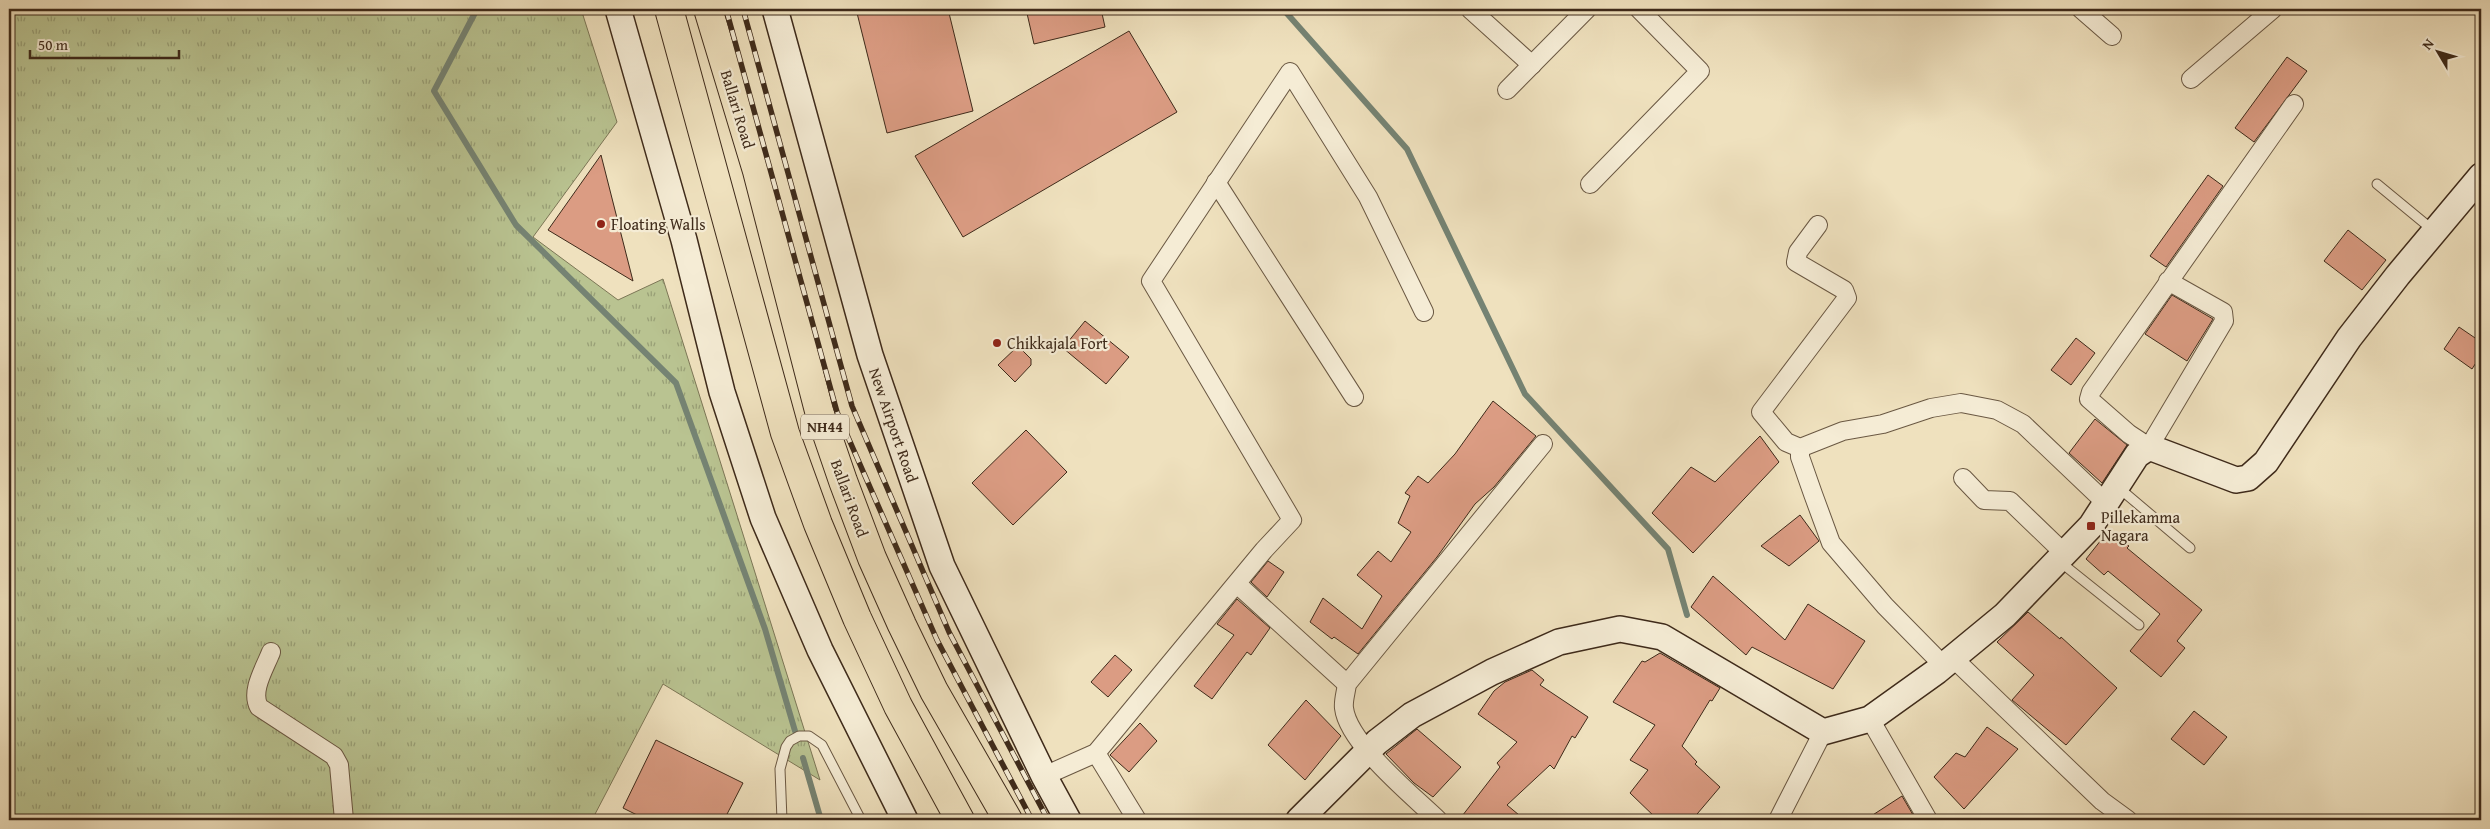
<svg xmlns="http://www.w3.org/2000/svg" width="2490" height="829" font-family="'Gentium Book Plus',serif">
<defs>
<pattern id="grass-tufts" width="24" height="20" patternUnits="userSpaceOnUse" patternTransform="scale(1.25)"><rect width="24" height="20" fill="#b9c391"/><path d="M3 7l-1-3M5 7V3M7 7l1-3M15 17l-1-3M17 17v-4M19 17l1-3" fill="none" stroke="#989f76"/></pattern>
</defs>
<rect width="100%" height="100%" fill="#efe1be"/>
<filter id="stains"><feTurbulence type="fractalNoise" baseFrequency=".004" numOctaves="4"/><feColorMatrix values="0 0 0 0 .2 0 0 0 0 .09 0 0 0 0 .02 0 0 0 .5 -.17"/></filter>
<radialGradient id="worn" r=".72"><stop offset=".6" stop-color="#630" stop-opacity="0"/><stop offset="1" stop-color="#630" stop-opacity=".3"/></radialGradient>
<path fill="url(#grass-tufts)" stroke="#7c7656" d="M 9,9 L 581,9 L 617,122 L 533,237 L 618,300 L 663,279 L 820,780 L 663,684 L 593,818 L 597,820 L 9,820 Z"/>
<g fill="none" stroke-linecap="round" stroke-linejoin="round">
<g stroke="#758373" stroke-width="6">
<path d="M 477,9 L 434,91 L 516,225 L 676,383 L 765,629 L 795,731"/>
<path d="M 1283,9 L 1407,149 L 1525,394 L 1668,549 L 1687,615"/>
<path d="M 803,758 L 821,820"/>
</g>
</g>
<g fill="#db9c83" stroke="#3e2a1a">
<path d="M 856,9 L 948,9 L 973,111 L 887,133 Z"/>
<path d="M 1026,9 L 1101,9 L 1105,27 L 1034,44 Z"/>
<path d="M 1129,31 L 1177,112 L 963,237 L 915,156 Z"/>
<path d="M 2287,57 L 2307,71 L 2254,142 L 2235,128 Z"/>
<path d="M 601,155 L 633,281 L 548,230 Z"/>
<path d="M 2208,175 L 2223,186 L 2166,267 L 2150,256 Z"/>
<path d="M 2348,230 L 2386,260 L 2362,290 L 2324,261 Z"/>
<path d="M 2172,295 L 2213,319 L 2187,361 L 2145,334 Z"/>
<path d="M 1085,321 L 1129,357 L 1106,384 L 1063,348 Z"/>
<path d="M 2459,327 L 2481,342 L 2481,355 L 2472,369 L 2444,349 Z"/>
<path d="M 2076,338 L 2095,353 L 2071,385 L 2051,370 Z"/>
<path d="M 1018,346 L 1031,359 L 1031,365 L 1015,382 L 998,365 Z"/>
<path d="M 1493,401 L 1536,436 L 1494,487 L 1475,504 L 1437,557 L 1358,654 L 1334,637 L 1332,639 L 1310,622 L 1323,598 L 1362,629 L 1382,596 L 1357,575 L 1378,551 L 1391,562 L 1411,532 L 1398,523 L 1410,496 L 1405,493 L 1418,476 L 1428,483 L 1455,454 Z"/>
<path d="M 2095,419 L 2127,445 L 2102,483 L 2069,453 Z"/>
<path d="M 1026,430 L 1067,472 L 1013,525 L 972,483 Z"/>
<path d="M 1760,436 L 1779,462 L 1693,553 L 1652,513 L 1691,467 L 1715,482 Z"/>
<path d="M 1800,515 L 1819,541 L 1789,566 L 1761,546 Z"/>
<path d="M 2109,530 L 2129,546 L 2127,548 L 2202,610 L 2177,641 L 2185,648 L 2161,677 L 2130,651 L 2160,614 L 2108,571 L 2104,575 L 2086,559 Z"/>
<path d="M 1268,561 L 1284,572 L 1267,597 L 1251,582 Z"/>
<path d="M 1713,576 L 1785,640 L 1808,604 L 1865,641 L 1833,689 L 1752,647 L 1746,655 L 1691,607 Z"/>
<path d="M 1237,599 L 1270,628 L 1251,655 L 1247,652 L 1212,699 L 1194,686 L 1234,635 L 1217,624 Z"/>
<path d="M 2028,612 L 2060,639 L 2061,637 L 2117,688 L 2066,745 L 2012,700 L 2034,675 L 1997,642 Z"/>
<path d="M 1660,653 L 1720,688 L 1712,701 L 1710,700 L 1682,746 L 1697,762 L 1695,764 L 1720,787 L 1692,820 L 1658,820 L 1630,793 L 1648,770 L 1630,760 L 1655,725 L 1613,702 L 1642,661 L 1645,662 Z"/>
<path d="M 1115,655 L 1132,670 L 1108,697 L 1091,682 Z"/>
<path d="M 1532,670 L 1544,680 L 1540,685 L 1588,717 L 1575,738 L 1572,736 L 1554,769 L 1550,765 L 1507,805 L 1525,820 L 1459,820 L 1500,767 L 1497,763 L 1517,742 L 1478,714 L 1494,691 L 1505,682 Z"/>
<path d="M 1306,700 L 1341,736 L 1305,780 L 1268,745 Z"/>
<path d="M 2194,711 L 2227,737 L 2204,765 L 2171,739 Z"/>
<path d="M 1140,723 L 1157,741 L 1129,772 L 1110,755 Z"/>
<path d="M 1987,727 L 2018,749 L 1964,809 L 1934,777 L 1956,753 L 1965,757 Z"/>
<path d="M 1417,729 L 1461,767 L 1433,797 L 1414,783 L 1386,754 Z"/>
<path d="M 656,740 L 743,783 L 724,820 L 647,820 L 623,808 Z"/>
<path d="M 1902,796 L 1916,820 L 1865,820 Z"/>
</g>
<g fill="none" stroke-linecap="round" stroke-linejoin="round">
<g stroke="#6a5843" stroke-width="11">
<g id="lane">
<path d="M 2377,184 L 2434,231"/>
<path d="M 2119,488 L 2190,548"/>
<path d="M 2059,561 L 2139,625"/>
<path d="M 782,820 L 780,769 L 786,747 L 790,741 L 799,736 L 809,736 L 822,745 L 861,820"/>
</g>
</g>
<g stroke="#6a5843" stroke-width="20">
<g id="street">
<path d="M 1470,9 L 1532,65"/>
<path d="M 2081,9 L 2112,36"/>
<path d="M 2191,79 L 2273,9"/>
<path d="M 1507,90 L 1587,9"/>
<path d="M 1216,182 L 1354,397"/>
<path d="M 1590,184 L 1700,71 L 1639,9"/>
<path d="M 1818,225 L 1798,252 L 1796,262 L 1844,290 L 1847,298 L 1761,412 L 1786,442 L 1800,448 L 1843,431 L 1883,424 L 1931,408 L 1961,403 L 1997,410 L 2023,424 L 2106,503"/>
<path d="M 2168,281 L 2223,312 L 2224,321 L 2149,447 L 2129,434 L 2089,399 L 2091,392 L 2294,104"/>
<path d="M 1800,448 L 1800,457 L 1813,494 L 1831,543 L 1885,606 L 1944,666"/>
<path d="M 1963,478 L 1984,500 L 2010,501 L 2065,554"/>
<path d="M 1237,584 L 1347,684"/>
<path d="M 271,652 C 265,668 250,691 259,707 L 334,756 L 339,765 L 344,820"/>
<path d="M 1953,658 L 2102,801 L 2128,820"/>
<path d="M 1870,719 L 1928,820"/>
<path d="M 1096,753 L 1137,820"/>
<path d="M 1044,776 L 1096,753 L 1264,550 L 1292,520 L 1151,281 L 1290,72 L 1368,197 L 1424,312"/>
<path d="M 1438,820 C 1412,795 1348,743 1344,708 C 1343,701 1346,692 1347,684 L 1543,444"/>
<path d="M 1778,820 L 1823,732"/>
</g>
</g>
<g stroke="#3e2a1a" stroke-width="28">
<g id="secondary">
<path d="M 618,9 L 684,240 L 722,392 L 763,518 L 820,650 L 905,820"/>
<path d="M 775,9 L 870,355 L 942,566 L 1044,776 L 1068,820"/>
<path d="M 1299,820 L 1377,742 L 1412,715 L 1492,672 L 1559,642 L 1620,629 L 1662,637 L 1823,732 L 1870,719 L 1937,671 L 2005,615 L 2091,526 L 2137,455 L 2149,447 L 2236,480 L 2248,478 L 2266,462 L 2349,338 L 2398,275 L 2481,176"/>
</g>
</g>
<g stroke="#3e2a1a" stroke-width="30">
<g id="highway">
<path d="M 669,9 L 785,433 L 818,524 L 857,618 L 898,706 L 960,820"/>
<path d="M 708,9 L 757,171 L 819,411 L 843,481 L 872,558 L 902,625 L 934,691 L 1008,820"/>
</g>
</g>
<use href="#lane" stroke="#f5ecd5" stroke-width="9"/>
<use href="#street" stroke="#f5ecd5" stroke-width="18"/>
<use href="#secondary" stroke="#f5ecd5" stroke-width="25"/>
<use href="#highway" stroke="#efe1be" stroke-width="28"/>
<g stroke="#3e2a1a" stroke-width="5.5">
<g id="rail">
<path d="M 726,9 L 837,412 L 937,640 L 1032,820"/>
<path d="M 743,9 L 852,406 L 949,632 L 1048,820"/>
</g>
</g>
<use href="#rail" stroke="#f5ecd5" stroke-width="4" stroke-dasharray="11" stroke-linecap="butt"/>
</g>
<g fill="#8f2418" stroke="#f5ecd5" stroke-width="2">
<circle cx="601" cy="224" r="5"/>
<circle cx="997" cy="343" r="5"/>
<rect x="2086" y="521" width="10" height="10" rx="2.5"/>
</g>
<g text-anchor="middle" stroke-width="4.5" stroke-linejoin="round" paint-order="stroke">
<rect fill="#f5ecd5" stroke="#756452" stroke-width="1" x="801" y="414.5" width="48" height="25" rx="4"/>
<g font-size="15" font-weight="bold" fill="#3e2a1a">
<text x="825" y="432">NH44</text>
</g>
<g font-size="16" fill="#3e2a1a" stroke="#f5ecd5">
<text transform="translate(738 109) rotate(73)" y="6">Ballari Road</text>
<text transform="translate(894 425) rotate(71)" y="6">New Airport Road</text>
<text transform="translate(850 498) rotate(70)" y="6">Ballari Road</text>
</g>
<g font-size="16" fill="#3e2a1a" stroke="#f5ecd5" text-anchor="start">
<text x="611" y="230">Floating Walls</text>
<text x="1007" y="349">Chikkajala Fort</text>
<text x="2101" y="523">Pillekamma<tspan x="2101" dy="18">Nagara</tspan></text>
</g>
</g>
<rect width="2490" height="829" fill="none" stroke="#efe1be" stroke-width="30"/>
<rect x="10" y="10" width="2470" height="809" fill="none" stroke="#3e2a1a" stroke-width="2.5"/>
<rect x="15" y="15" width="2460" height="799" fill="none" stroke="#3e2a1a"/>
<g transform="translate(2438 52) rotate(308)" stroke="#f5ecd5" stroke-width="4" paint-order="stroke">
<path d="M0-4L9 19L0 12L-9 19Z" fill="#3e2a1a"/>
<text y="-8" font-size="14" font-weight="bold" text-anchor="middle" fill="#3e2a1a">N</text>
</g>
<path d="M30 50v8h149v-8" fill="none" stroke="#3e2a1a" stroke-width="2.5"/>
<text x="38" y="50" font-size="15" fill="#3e2a1a" stroke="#f5ecd5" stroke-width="4" paint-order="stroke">50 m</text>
<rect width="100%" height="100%" filter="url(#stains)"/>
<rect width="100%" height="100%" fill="url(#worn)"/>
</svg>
